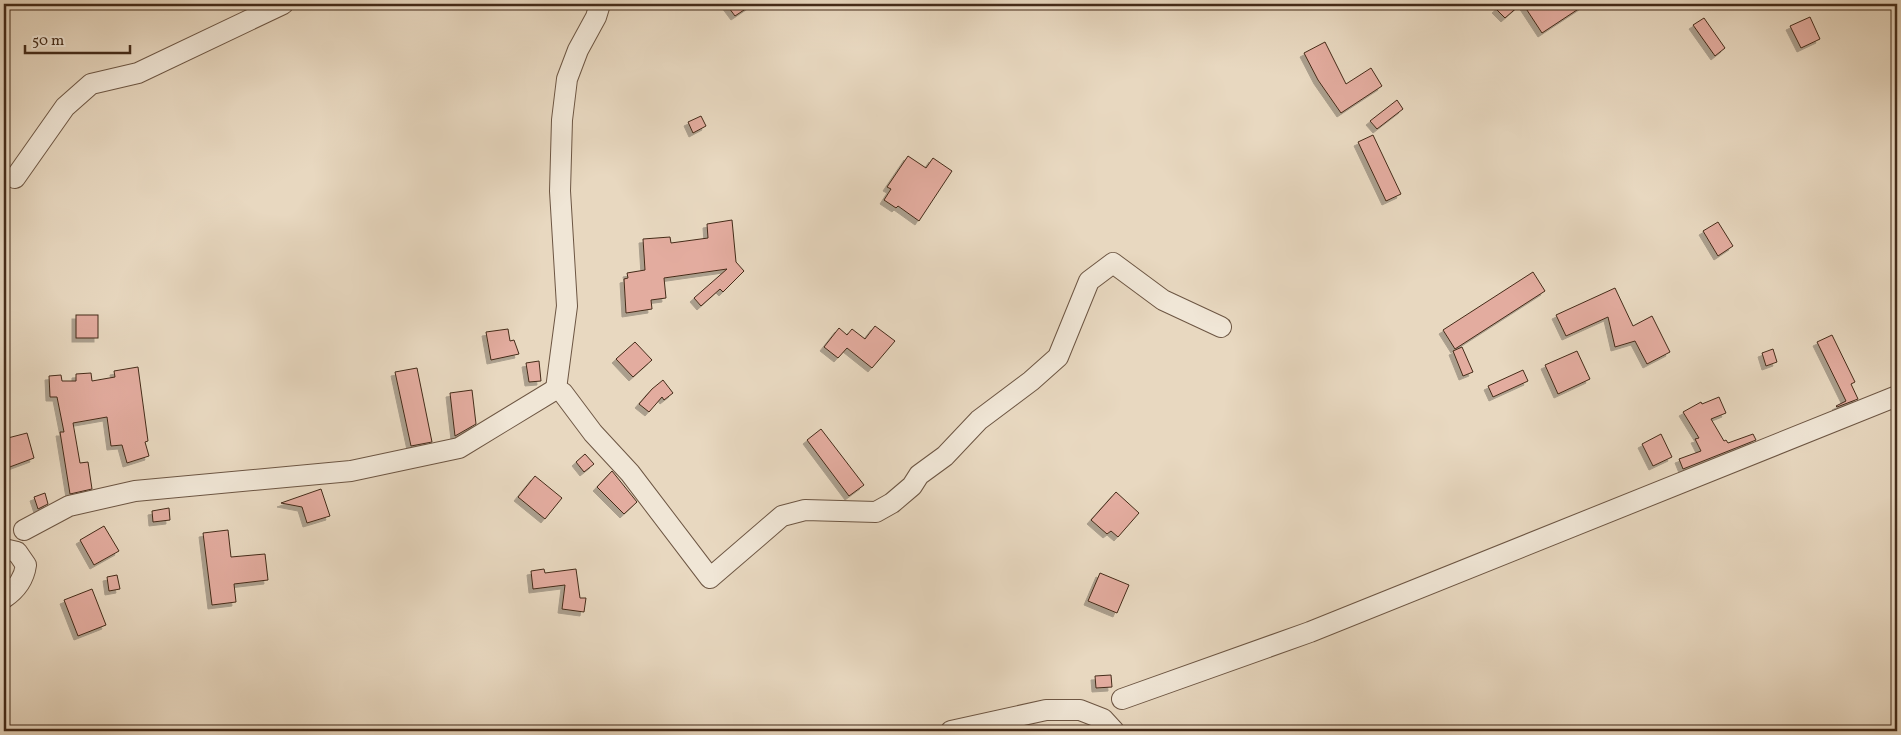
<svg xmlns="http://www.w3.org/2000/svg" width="1901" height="735" font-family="Vollkorn,serif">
<defs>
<filter id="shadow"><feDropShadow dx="-4" dy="4" stdDeviation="0" flood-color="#0004"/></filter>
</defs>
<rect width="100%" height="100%" fill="#e8d8c0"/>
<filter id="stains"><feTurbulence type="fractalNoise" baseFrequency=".004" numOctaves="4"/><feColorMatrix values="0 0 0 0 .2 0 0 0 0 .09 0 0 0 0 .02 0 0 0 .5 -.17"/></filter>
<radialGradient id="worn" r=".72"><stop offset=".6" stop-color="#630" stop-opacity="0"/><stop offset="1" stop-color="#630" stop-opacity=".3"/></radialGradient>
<g fill="#e3ac9f" stroke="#442b19" filter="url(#shadow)">
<path d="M 726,4 L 753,4 L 735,16 Z"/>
<path d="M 1502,4 L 1521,4 L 1505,18 L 1496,9 Z"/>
<path d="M 1523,4 L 1586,4 L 1542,33 Z"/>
<path d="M 1810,17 L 1820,39 L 1801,48 L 1790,26 Z"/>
<path d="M 1704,18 L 1725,48 L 1715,56 L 1693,25 Z"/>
<path d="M 1325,42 L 1346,84 L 1371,68 L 1382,86 L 1341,113 L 1318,80 L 1304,53 Z"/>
<path d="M 1397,100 L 1403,109 L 1377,129 L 1370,121 Z"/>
<path d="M 701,116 L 706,126 L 693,133 L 688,122 Z"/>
<path d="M 1373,135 L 1401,194 L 1386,201 L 1358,142 Z"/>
<path d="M 908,156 L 926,168 L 933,158 L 952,171 L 919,221 L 898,206 L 896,208 L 884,200 L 891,189 L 887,187 Z"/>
<path d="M 732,220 L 736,262 L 744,271 L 723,292 L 720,289 L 701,306 L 694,298 L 727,269 L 664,278 L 666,298 L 651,300 L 652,309 L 626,313 L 624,279 L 628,278 L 627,273 L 645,270 L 643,239 L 670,237 L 671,243 L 708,238 L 707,224 Z"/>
<path d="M 1718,222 L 1733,246 L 1718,256 L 1703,231 Z"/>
<path d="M 1533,272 L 1545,291 L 1455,349 L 1443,330 Z"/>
<path d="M 1615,288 L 1633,326 L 1652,316 L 1670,352 L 1647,364 L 1635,341 L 1615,347 L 1608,317 L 1566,336 L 1556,315 Z"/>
<rect x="76" y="315" width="22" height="23"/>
<path d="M 875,326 L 895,341 L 872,368 L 847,348 L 838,358 L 824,347 L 839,328 L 847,335 L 852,329 L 865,339 Z"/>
<path d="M 508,329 L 510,341 L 514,340 L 519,354 L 491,360 L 486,332 Z"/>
<path d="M 1832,335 L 1855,382 L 1851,384 L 1858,399 L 1837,407 L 1836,406 L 1846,401 L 1817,342 Z"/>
<path d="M 635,342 L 652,360 L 633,377 L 616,359 Z"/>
<path d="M 1462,347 L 1473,372 L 1463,376 L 1453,351 Z"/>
<path d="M 1773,349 L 1777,362 L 1766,366 L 1762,353 Z"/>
<path d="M 1577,351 L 1590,379 L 1558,394 L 1545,365 Z"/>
<path d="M 539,361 L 541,381 L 529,382 L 526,363 Z"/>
<path d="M 138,367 L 148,441 L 145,442 L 149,456 L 127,463 L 122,445 L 111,446 L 107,417 L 73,423 L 80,463 L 88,462 L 92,489 L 70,494 L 60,432 L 64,432 L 57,397 L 50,397 L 49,376 L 61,375 L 62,381 L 76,381 L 76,374 L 91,373 L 92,381 L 115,377 L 114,371 Z"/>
<path d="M 417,368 L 432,442 L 411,446 L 395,372 Z"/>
<path d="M 1523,370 L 1528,381 L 1493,397 L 1488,386 Z"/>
<path d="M 663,380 L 673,393 L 664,400 L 662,397 L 649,412 L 639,404 L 652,389 Z"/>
<path d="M 472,390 L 476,424 L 455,436 L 450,393 Z"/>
<path d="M 1719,397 L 1726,413 L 1711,419 L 1724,441 L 1726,440 L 1728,443 L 1753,434 L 1756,440 L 1683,469 L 1679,459 L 1701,451 L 1695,439 L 1699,438 L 1683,412 L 1701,402 L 1702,404 Z"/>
<path d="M 821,429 L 864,485 L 849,496 L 807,440 Z"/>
<path d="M 27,433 L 34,458 L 7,468 L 4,457 L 4,439 Z"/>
<path d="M 1661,434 L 1672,457 L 1653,466 L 1642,444 Z"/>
<path d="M 585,454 L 594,464 L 584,472 L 576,462 Z"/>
<path d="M 612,471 L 637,502 L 624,514 L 597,487 Z"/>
<path d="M 535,476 L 562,498 L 545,519 L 518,497 Z"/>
<path d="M 321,489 L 330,516 L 307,523 L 302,507 L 281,503 Z"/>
<path d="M 1116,492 L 1139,513 L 1118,537 L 1111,531 L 1107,534 L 1091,520 Z"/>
<path d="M 45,493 L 48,504 L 38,509 L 34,497 Z"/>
<path d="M 169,508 L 170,520 L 153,522 L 152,511 Z"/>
<path d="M 104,526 L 119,551 L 94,565 L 80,540 Z"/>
<path d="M 228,530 L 231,557 L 265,554 L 268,580 L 234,584 L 236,602 L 212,605 L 203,533 Z"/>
<path d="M 544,569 L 545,573 L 576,569 L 580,598 L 586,598 L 584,612 L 562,609 L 565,585 L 533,589 L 531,571 Z"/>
<path d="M 1100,573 L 1129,585 L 1117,613 L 1088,601 Z"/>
<path d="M 117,575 L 120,589 L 109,591 L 107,577 Z"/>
<path d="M 92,589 L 106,625 L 78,636 L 64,600 Z"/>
<path d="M 1111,675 L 1112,687 L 1096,688 L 1095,676 Z"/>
</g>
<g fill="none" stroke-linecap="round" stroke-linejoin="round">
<g stroke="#6d5643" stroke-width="22">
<g id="minor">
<path d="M 15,178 L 65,107 L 91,84 L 138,73 L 283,4"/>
<path d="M 556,389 L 563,393 L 593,433 L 630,473 L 710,578 L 782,516 L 805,510 L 876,512 L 892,503 L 912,486 L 919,475 L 945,456 L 979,420 L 1031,381 L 1058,357 L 1089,281 L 1113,263 L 1163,300 L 1221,327"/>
<path d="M 556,389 L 567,306 L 560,191 L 562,120 L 567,79 L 578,50 L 596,17 L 600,4"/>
<path d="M 24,530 L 69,506 L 135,491 L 351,471 L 459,448 L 556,389"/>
<path d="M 4,549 L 17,552 L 26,565 C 24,579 16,590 4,598"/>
<path d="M 1122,699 L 1310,632 L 1897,396"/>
<path d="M 951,731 L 1046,710 L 1080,710 L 1103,719 L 1114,731"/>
</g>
</g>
<use href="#minor" stroke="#f0e6d6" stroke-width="20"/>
</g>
<rect width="1901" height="735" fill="none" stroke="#e8d8c0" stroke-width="20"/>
<rect x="5" y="5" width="1891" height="725" fill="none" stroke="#442b19" stroke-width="2.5"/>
<rect x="10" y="10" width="1881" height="715" fill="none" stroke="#442b19"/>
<path d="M25 45v8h105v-8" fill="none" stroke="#442b19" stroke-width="2.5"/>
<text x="32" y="45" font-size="15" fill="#442b19" stroke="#f0e6d6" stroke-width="4" paint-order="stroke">50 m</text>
<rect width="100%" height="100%" filter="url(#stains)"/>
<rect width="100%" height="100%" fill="url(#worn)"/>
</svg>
